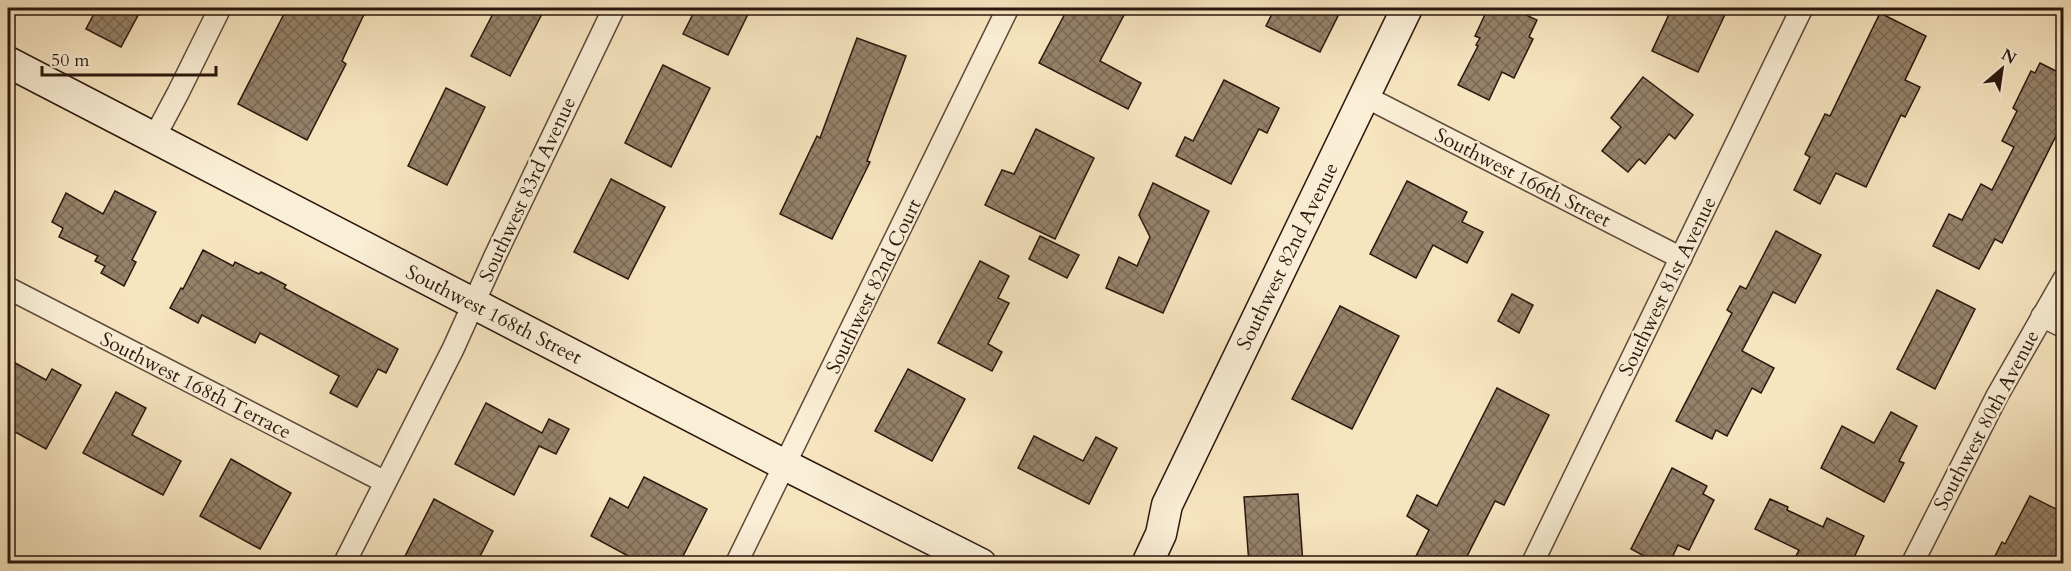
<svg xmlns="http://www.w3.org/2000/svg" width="2071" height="571" font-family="Cardo,serif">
<defs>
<pattern id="building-cross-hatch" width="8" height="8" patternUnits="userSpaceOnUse" patternTransform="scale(1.5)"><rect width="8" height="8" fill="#95826a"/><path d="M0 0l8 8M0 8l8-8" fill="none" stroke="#7a6956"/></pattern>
</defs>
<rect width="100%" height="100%" fill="#f7e5c0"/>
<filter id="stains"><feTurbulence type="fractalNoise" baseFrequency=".00333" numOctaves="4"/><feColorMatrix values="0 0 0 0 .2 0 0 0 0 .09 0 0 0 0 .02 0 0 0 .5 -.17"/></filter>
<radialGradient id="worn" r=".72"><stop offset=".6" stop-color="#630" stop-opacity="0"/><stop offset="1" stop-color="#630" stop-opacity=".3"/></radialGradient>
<g fill="url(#building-cross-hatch)" stroke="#2b170d" stroke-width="1.5">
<path d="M 97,8 L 142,8 L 121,47 L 86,29 Z"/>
<path d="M 287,8 L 367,8 L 342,61 L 346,64 L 307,140 L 238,104 Z"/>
<path d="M 496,8 L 545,8 L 510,76 L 471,56 Z"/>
<path d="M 696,8 L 751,8 L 728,55 L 683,34 Z"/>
<path d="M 1068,8 L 1114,8 L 1125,13 L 1100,61 L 1141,83 L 1128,109 L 1039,63 Z"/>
<path d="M 1275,8 L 1342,8 L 1320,52 L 1266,26 Z"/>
<path d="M 1488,8 L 1511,8 L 1537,20 L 1529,37 L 1533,39 L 1514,78 L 1502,72 L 1489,100 L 1458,85 L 1478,46 L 1476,45 L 1480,38 L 1475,36 Z"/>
<path d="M 1672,8 L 1728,8 L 1698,72 L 1652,51 Z"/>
<path d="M 1880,13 L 1926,36 L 1905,80 L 1920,87 L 1905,117 L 1901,115 L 1866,187 L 1836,173 L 1820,204 L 1794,190 L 1810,157 L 1805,154 L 1825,114 L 1830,116 Z"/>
<path d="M 857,38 L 906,56 L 867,161 L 870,162 L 832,239 L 780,214 L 817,136 L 820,138 Z"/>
<path d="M 2040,63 L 2064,75 L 2064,120 L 2002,243 L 1995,239 L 1979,269 L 1933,246 L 1949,214 L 1962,220 L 1981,184 L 1992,190 L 2014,147 L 2002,141 L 2017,111 L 2013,108 L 2031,71 L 2035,73 Z"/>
<path d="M 663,65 L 710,88 L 671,167 L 625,143 Z"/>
<path d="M 1643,77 L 1693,115 L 1675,139 L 1669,134 L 1645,164 L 1639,159 L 1628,172 L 1602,151 L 1621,127 L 1611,118 Z"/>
<path d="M 1224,80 L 1279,108 L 1267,133 L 1259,129 L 1231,184 L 1176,156 L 1185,137 L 1193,141 Z"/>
<path d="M 446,88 L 485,107 L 447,185 L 408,166 Z"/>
<path d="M 1036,129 L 1094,158 L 1055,239 L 985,205 L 1002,170 L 1014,174 Z"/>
<path d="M 611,179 L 665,207 L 628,279 L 574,252 Z"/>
<path d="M 1407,181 L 1467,212 L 1462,222 L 1483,232 L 1467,263 L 1433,245 L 1416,278 L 1370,254 Z"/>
<path d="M 1153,183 L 1209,211 L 1163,313 L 1106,288 L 1119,257 L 1137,266 L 1150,237 L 1139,215 Z"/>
<path d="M 115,191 L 156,212 L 132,260 L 136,262 L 124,286 L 101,273 L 105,266 L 95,261 L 98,256 L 59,237 L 63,228 L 52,222 L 66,193 L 103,214 Z"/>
<path d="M 1776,231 L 1821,255 L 1795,303 L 1773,292 L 1742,351 L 1774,368 L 1761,393 L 1752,388 L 1727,436 L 1716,430 L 1712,439 L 1676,421 L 1732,313 L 1727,310 L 1740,286 L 1746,289 Z"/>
<path d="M 1040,236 L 1079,255 L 1067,278 L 1029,259 Z"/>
<path d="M 203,250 L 233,266 L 235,262 L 259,274 L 261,272 L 286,285 L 284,288 L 398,349 L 386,373 L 378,369 L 357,407 L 330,393 L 339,376 L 260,333 L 255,343 L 202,315 L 198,323 L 170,308 L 181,288 L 183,289 Z"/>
<path d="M 980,261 L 1009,276 L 998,298 L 1009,303 L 988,344 L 1002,352 L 992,371 L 938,343 Z"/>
<path d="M 1937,290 L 1975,309 L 1935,389 L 1897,369 Z"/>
<path d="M 1512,294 L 1533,305 L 1519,333 L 1498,321 Z"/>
<path d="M 1340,306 L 1399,336 L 1352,429 L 1292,399 Z"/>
<path d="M 8,359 L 46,380 L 52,369 L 81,385 L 46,449 L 8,428 Z"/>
<path d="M 908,369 L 965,399 L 932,461 L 875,431 Z"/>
<path d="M 1497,388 L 1549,415 L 1504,505 L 1495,501 L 1463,564 L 1412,564 L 1429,530 L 1407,516 L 1417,495 L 1437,506 Z"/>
<path d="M 116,392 L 146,408 L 132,435 L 181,461 L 163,495 L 83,453 Z"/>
<path d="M 486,403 L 542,433 L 549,419 L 569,429 L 556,454 L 539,446 L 514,495 L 455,464 Z"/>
<path d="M 1891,412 L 1917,426 L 1899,461 L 1904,463 L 1884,502 L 1821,468 L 1842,426 L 1874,443 Z"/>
<path d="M 1034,436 L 1083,461 L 1096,437 L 1117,448 L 1089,504 L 1018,468 Z"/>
<path d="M 231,459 L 291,493 L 260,549 L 200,516 Z"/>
<path d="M 1672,468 L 1707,486 L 1703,494 L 1714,500 L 1689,550 L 1678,545 L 1669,564 L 1659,564 L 1631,549 Z"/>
<path d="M 644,477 L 707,509 L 679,564 L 643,564 L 591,536 L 610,498 L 628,508 Z"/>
<path d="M 1298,494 L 1303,564 L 1249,564 L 1244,497 Z"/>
<path d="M 2030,496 L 2064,513 L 2064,544 L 2053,564 L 1991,564 L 2002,542 L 2005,544 Z"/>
<path d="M 434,499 L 493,531 L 476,564 L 401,564 Z"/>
<path d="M 1770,499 L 1788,507 L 1787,510 L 1823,527 L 1827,518 L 1864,536 L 1851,564 L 1792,564 L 1799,550 L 1755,529 Z"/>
</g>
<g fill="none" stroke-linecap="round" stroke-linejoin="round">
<g stroke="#5e4a3a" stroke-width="24">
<g id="street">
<path d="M 1364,96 L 1681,258"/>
<path d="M 154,138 L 178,93 L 220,8"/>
<path d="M 8,288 L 385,482"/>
<path d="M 2042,316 L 2064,327"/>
<path d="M 344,564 L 453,349 L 495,256 L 614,8"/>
<path d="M 736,564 L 1008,8"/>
<path d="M 1532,564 L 1802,8"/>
<path d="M 1912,564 L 1997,396 L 2064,279"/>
</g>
</g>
<g stroke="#2b170d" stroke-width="33">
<g id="secondary">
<path d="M 8,62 L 785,465 L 981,564"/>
<path d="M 1147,564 L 1161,534 L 1167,505 L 1407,8"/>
</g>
</g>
<use href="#street" stroke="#faeed6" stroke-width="21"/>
<use href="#secondary" stroke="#faeed6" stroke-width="30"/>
</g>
<g text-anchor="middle" stroke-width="5" stroke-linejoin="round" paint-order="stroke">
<g font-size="20" fill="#2b170d" stroke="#faeed6">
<text transform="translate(1523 177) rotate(27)" y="7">Southwest 166th Street</text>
<text transform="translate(527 189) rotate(-65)" y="7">Southwest 83rd Avenue</text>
<text transform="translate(1287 256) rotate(-64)" y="7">Southwest 82nd Avenue</text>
<text transform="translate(873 286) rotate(-64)" y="7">Southwest 82nd Court</text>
<text transform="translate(1667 286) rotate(-64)" y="7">Southwest 81st Avenue</text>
<text transform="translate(494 314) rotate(27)" y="7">Southwest 168th Street</text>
<text transform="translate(196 385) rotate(27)" y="7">Southwest 168th Terrace</text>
<text transform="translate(1986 420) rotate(-62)" y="7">Southwest 80th Avenue</text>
</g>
</g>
<rect width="2071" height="571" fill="none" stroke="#f7e5c0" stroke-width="30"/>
<rect x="9" y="9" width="2053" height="553" fill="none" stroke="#2b170d" stroke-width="3"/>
<rect x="15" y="15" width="2041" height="541" fill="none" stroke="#2b170d" stroke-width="1.5"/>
<g transform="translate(2002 69) rotate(29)" stroke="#faeed6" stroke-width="4.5" paint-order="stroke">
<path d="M0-4.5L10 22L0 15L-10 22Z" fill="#2b170d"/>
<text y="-9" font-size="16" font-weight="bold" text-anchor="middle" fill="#2b170d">N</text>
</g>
<path d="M42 66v9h174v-9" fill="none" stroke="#2b170d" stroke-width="3"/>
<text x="51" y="66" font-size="18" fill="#2b170d" stroke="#faeed6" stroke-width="4.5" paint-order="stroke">50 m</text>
<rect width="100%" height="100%" filter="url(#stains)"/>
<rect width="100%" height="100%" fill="url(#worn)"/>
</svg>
